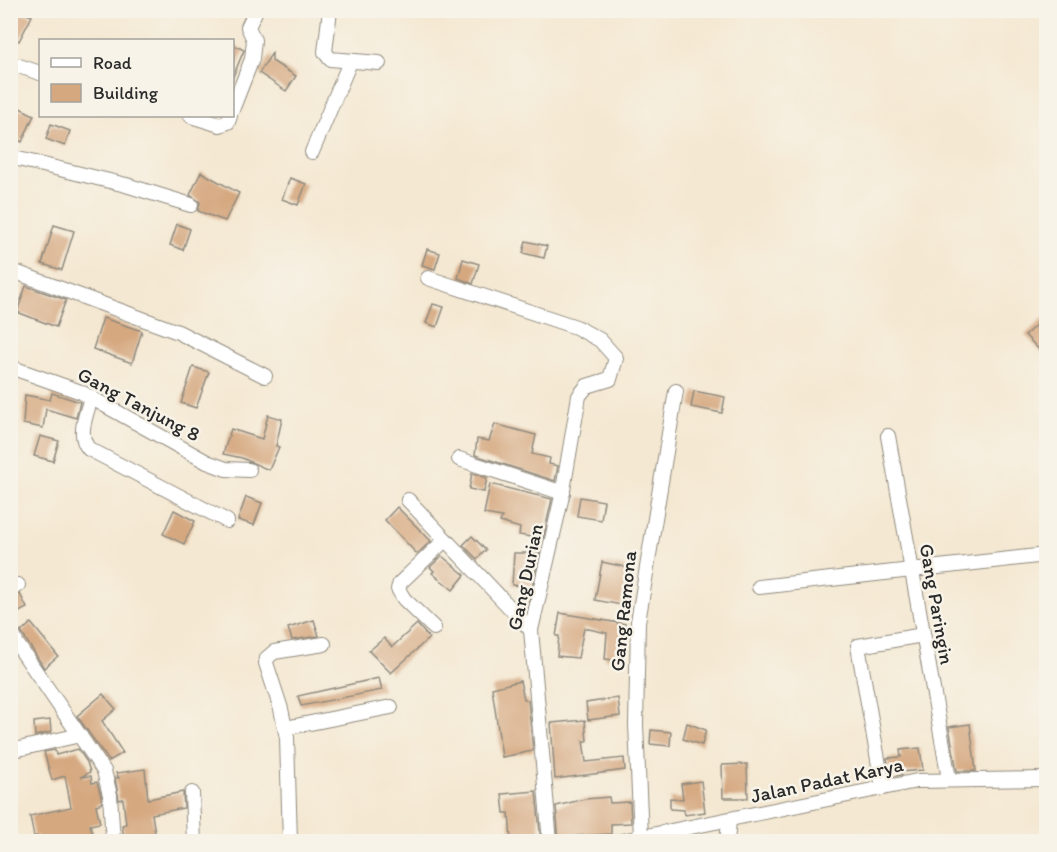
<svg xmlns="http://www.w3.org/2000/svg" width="1057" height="852" font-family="Itim,sans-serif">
<rect width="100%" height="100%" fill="#f7f3e8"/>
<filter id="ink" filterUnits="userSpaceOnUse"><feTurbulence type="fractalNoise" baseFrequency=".0167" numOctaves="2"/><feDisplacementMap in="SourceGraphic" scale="12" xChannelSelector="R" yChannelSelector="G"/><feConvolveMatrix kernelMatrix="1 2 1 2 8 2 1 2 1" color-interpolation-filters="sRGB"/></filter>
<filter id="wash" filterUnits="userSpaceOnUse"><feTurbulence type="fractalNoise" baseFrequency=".008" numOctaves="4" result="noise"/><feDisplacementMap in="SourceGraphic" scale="24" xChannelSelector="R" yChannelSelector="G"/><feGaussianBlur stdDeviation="1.35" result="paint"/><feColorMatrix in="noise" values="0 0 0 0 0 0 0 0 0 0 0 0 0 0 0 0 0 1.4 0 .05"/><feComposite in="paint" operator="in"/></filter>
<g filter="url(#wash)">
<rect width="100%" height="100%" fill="#f4e8d2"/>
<g id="blocks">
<g fill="#d5a880">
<path d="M 15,10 L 32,16 L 19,41 L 10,37 L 10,19 Z"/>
<path d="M 232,44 L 244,50 L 232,79 Z"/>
<path d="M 272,53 L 272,61 L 296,76 L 286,91 L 259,73 Z"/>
<path d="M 20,108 L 34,115 L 22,142 L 10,136 L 10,128 Z"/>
<path d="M 51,124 L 70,131 L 65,146 L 46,139 Z"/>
<path d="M 201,172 L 239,193 L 225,221 L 198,211 L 200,202 L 190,195 Z"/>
<path d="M 290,178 L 306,184 L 298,205 L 282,199 Z"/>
<path d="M 177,224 L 190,229 L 183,250 L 170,245 Z"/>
<path d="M 54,225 L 74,231 L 62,270 L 42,264 Z"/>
<path d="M 526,241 L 547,246 L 544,258 L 523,253 Z"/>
<path d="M 427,249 L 440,253 L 435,269 L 422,265 Z"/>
<path d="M 463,259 L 479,264 L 473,284 L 458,278 Z"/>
<path d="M 26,286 L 66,300 L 56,327 L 17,312 Z"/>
<path d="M 433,304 L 444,307 L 437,327 L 426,323 Z"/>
<path d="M 1047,315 L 1047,358 L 1025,335 Z"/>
<path d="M 103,318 L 142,331 L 132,363 L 93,349 Z"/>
<path d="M 193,367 L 209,372 L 196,408 L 181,403 Z"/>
<path d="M 694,391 L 725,397 L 722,413 L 691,407 Z"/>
<path d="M 52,393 L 80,402 L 76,418 L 46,409 L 43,428 L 23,424 L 25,395 L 50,400 Z"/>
<path d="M 268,415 L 282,419 L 276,446 L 279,447 L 269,470 L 242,458 L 223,454 L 231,429 L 262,439 Z"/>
<path d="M 495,424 L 536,435 L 532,454 L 550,458 L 549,464 L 558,466 L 555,481 L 475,455 L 477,439 L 489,441 Z"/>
<path d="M 40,436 L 59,441 L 53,461 L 34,456 Z"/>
<path d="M 472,473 L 487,478 L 484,492 L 469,489 Z"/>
<path d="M 490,484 L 552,499 L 543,539 L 519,535 L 520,528 L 500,522 L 502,517 L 484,514 Z"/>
<path d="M 246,497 L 262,503 L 254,525 L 238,520 Z"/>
<path d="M 580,497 L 604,501 L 601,520 L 577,516 Z"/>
<path d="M 397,507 L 431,541 L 417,554 L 385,520 Z"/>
<path d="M 174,510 L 195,521 L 184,544 L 163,534 Z"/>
<path d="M 472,536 L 486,550 L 477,559 L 463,545 Z"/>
<path d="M 514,553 L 540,553 L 526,612 L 521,607 L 525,586 L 512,585 Z"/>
<path d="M 442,556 L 465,575 L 453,590 L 432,573 L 434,571 L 430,567 Z"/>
<path d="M 602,562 L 630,568 L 621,605 L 595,600 Z"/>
<path d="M 20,594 L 27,608 L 15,614 L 10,605 L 10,595 Z"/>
<path d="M 560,613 L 625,624 L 623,661 L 605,659 L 607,633 L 584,628 L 578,658 L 557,656 L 559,636 L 556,636 Z"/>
<path d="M 314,620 L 319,636 L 292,640 L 288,628 Z"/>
<path d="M 31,623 L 58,656 L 44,668 L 21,632 Z"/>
<path d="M 417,624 L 429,638 L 391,673 L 369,651 L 384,638 L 392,647 Z"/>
<path d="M 379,678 L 382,690 L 301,706 L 298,696 Z"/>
<path d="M 520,681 L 524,699 L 528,700 L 533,751 L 502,757 L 492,688 Z"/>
<path d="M 103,694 L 116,709 L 102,721 L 123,753 L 109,761 L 77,716 Z"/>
<path d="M 618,698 L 620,716 L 588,720 L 586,703 Z"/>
<path d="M 50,720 L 51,732 L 35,736 L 34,722 Z"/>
<path d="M 585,720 L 587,741 L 583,741 L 586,762 L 624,758 L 625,770 L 555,779 L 551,723 Z"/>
<path d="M 687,723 L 706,730 L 702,745 L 683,739 Z"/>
<path d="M 970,724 L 976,771 L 957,771 L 949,727 Z"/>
<path d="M 651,730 L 671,732 L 670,746 L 650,744 Z"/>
<path d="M 920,748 L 923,770 L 901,772 L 902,775 L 890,777 L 887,758 L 901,757 L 900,750 Z"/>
<path d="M 78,749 L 87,762 L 90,772 L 81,777 L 91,776 L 92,783 L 97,782 L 101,796 L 102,803 L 96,805 L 100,823 L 90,825 L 95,842 L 38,842 L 37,836 L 34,837 L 30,816 L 71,807 L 65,776 L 52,780 L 44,752 L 55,750 L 56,755 Z"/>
<path d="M 747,764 L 748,798 L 723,798 L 722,765 Z"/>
<path d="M 145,769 L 148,799 L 183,792 L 184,808 L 152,814 L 156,840 L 124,842 L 122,825 L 126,824 L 123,799 L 119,800 L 115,778 L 119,778 L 116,773 Z"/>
<path d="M 701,781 L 705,812 L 685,815 L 684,810 L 670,809 L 670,798 L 683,799 L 681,784 Z"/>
<path d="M 536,791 L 541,842 L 511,842 L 509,813 L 504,813 L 502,794 Z"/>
<path d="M 609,797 L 610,803 L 630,802 L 631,823 L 611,824 L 611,834 L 576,836 L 577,842 L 559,842 L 556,806 L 585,799 Z"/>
</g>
</g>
</g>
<g filter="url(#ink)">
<use href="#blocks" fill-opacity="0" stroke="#908a7e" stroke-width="1.5"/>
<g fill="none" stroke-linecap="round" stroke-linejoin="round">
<g stroke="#908a7e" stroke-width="16">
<g id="street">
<path d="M 330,10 L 325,52 L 330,59 L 379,63"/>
<path d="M 10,63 L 40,73"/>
<path d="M 232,110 L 252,59 L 254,40 L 248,27 L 256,10"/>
<path d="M 191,116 L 220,125 L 228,122 L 230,116"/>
<path d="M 312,152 L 350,62"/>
<path d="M 10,157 L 126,185 L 191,205"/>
<path d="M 10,270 L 178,332 L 265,376"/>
<path d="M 428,278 L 576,327 L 600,340 L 616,358 L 610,379 L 587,386 L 579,396 L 562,496 L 531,630 L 550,842"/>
<path d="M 10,367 L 81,392 L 207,462 L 226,469 L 249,470"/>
<path d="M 91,397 C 87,414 76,435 89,449 L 227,521"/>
<path d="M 888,436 L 949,779"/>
<path d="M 459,459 L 563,493"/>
<path d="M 408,500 L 531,630"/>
<path d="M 10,586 L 18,585"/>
<path d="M 759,587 L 1046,555"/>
<path d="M 10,628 L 17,644 L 104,771 L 110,795 L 113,842"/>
<path d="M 434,628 L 404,599 L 398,589 L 400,583 L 445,540"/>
<path d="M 285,728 L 391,707"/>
<path d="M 10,751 L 80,735"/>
<path d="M 883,788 L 858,646 L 923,635"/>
<path d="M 192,793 L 194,842"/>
<path d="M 641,837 L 636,725 L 638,622 L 676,391"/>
<path d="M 290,842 L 287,738 L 281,709 L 266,663 L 267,658 L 274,652 L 324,644"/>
<path d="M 617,842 L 917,781 L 1046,779"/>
<path d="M 727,842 L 729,821"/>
</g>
</g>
<use href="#street" stroke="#fff" stroke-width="14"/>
</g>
</g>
<g text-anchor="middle" stroke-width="5" stroke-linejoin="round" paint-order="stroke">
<g font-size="20" fill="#2b2b2b" stroke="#f7f3e8">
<text transform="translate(139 404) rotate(28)" y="7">Gang Tanjung 8</text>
<text transform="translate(525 577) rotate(-78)" y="7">Gang Durian</text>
<text transform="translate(937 604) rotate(80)" y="7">Gang Paringin</text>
<text transform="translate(623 611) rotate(-84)" y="7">Gang Ramona</text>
<text transform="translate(827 780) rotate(-12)" y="7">Jalan Padat Karya</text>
</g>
</g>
<rect width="1057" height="852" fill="none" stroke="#f7f3e8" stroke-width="36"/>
<rect x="39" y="39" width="195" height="78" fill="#f7f3e8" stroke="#a5a39c" stroke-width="1.5"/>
<rect x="51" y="58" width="30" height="9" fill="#ffffff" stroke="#a5a39c" stroke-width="1.5"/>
<text x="93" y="69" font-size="18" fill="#2b2b2b">Road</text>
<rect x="51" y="84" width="30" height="18" fill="#d5a880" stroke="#a5a39c" stroke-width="1.5"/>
<text x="93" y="99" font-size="18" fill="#2b2b2b">Building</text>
</svg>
